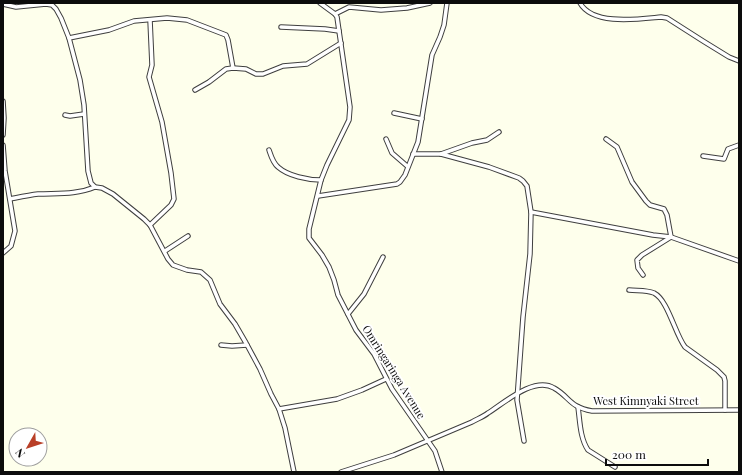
<svg xmlns="http://www.w3.org/2000/svg" width="742" height="475" font-family="'Playfair Display',serif">
<rect width="100%" height="100%" fill="#feffec"/>
<g fill="none" stroke-linecap="round" stroke-linejoin="round">
<g stroke="#3f3f3f" stroke-width="5.5">
<g id="street">
<path d="M 320,3 L 335,14 L 337,17 L 350,107 L 349,120 L 327,165 L 321,180 L 309,229 L 309,238 L 322,255 L 329,267 L 334,280 L 338,295 L 356,330 L 374,354 L 392,389 L 435,451 L 442,472"/>
<path d="M 580,3 C 593,26 639,19 661,17 L 667,18 L 703,41 L 729,57 L 739,61"/>
<path d="M 3,4 L 16,7 L 46,4 L 52,5 L 56,9 L 61,18 L 69,38 L 80,80 L 84,105 L 88,171 L 91,183 L 95,187 L 102,188 L 113,194 L 144,219 L 150,225 L 168,259 L 173,265 L 187,270 L 201,272 L 210,280 L 220,304 L 235,324 L 246,343 L 260,369 L 271,394 L 279,409 L 285,428 L 294,472"/>
<path d="M 335,14 L 349,7 L 381,10 L 407,8 L 430,3"/>
<path d="M 281,27 L 325,29 L 339,31"/>
<path d="M 69,38 L 109,30 L 134,21 L 167,18 L 187,20 L 226,35 L 228,40 L 233,68"/>
<path d="M 195,90 L 209,82 L 226,69 L 233,68 L 246,69 L 256,74 L 263,74 L 283,66 L 307,64 L 341,43"/>
<path d="M 3,101 L 4,118 L 3,135"/>
<path d="M 394,113 L 422,119"/>
<path d="M 65,115 L 70,116 L 84,114"/>
<path d="M 386,139 L 392,153 L 407,166"/>
<path d="M 606,139 L 617,147 L 632,182 L 646,201 L 650,205 L 664,209 L 667,215 L 671,237 L 642,255 L 637,260 L 638,268 L 643,275"/>
<path d="M 3,145 L 5,171 L 15,231 L 11,246 L 3,253"/>
<path d="M 269,150 C 271,156 273,163 278,167 C 288,176 308,180 321,180"/>
<path d="M 413,154 L 441,154 L 489,167 L 519,178 L 523,181 L 527,186 L 531,212 L 530,254 L 523,317 L 517,400 L 524,441"/>
<path d="M 441,154 L 472,143 L 487,140 L 499,132"/>
<path d="M 703,156 L 724,159 L 728,149 L 739,145"/>
<path d="M 318,196 L 397,184 L 400,182 L 405,175 L 418,142 L 432,55 L 440,37 L 444,25 L 447,3"/>
<path d="M 10,199 C 20,197 29,195 38,194 C 58,193 76,195 95,187"/>
<path d="M 531,212 L 653,235 L 671,237 L 739,261"/>
<path d="M 150,225 L 171,205 L 174,199 L 171,173 L 162,122 L 149,77 L 152,65 L 150,20"/>
<path d="M 165,251 L 188,236"/>
<path d="M 629,290 C 637,291 646,290 654,293 C 668,300 675,334 685,347 L 717,370 L 724,377 L 725,381 L 725,410"/>
<path d="M 348,314 L 364,294 L 383,257"/>
<path d="M 221,345 L 232,346 L 247,345"/>
<path d="M 578,407 C 580,422 580,438 588,450 L 615,467"/>
<path d="M 279,409 L 337,399 L 362,390 L 386,379"/>
<path d="M 341,472 L 394,455 L 472,422 C 477,419 483,417 488,413 C 504,403 534,376 554,388 C 570,397 569,407 592,411 L 739,410"/>
</g>
</g>
<use href="#street" stroke="#fff" stroke-width="3.5"/>
</g>
<g text-anchor="middle" stroke-width="4" stroke-linejoin="round" paint-order="stroke">
<g font-size="11" fill="#0c0c0c" stroke="#fff">
<text transform="translate(394 372) rotate(58)" y="4">Omringaringa Avenue</text>
<text x="646" y="405">West Kimnyaki Street</text>
</g>
</g>
<rect width="742" height="475" fill="none" stroke="#0c0c0c" stroke-width="8"/>
<g transform="translate(28 447) rotate(231)"><circle r="19" fill="#ffffff" stroke="#9e9e9e"/>
<path d="M0-3L7 15L0 10L-7 15Z" fill="#b93f27"/>
<text y="-6" font-size="11" font-weight="bold" text-anchor="middle" fill="#0c0c0c">N</text>
</g>
<path d="M606 459v6h102v-6" fill="none" stroke="#0c0c0c" stroke-width="2"/>
<text x="612" y="459" font-size="12" fill="#0c0c0c" stroke="#ffffff" stroke-width="3" paint-order="stroke">200 m</text>
</svg>
